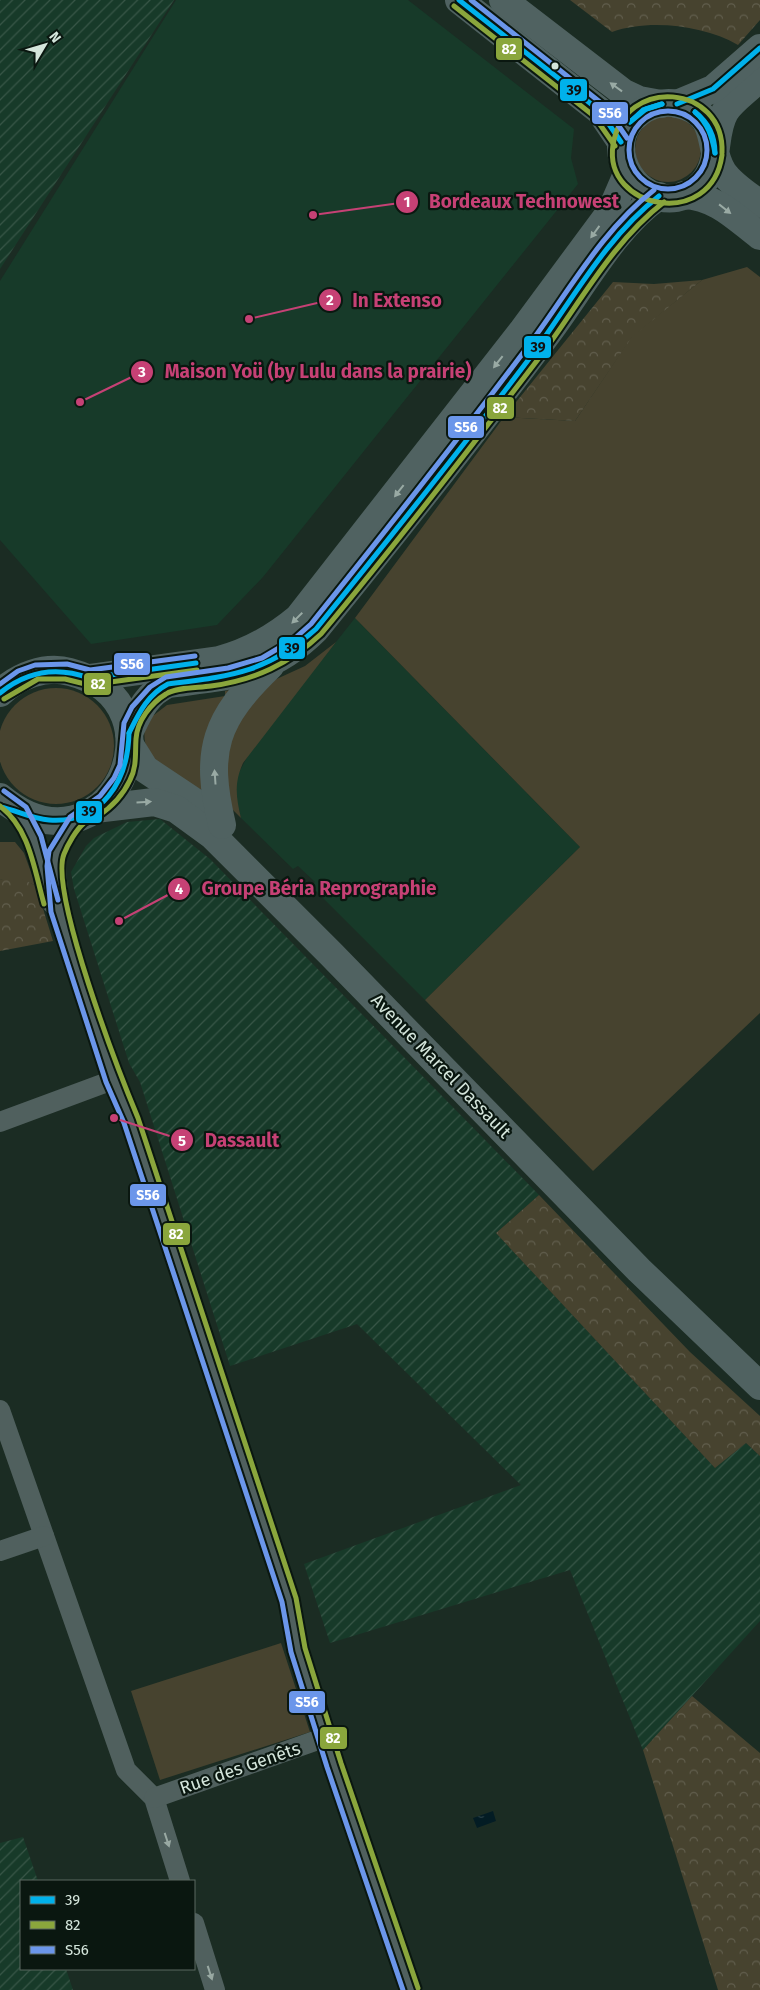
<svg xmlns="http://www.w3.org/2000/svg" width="760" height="1990" font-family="'Fira Sans',sans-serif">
<defs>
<pattern id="industrial-furrows" width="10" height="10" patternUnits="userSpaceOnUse" patternTransform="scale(1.25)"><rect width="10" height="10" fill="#173a29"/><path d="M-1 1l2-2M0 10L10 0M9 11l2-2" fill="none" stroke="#385647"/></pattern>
<pattern id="forest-crowns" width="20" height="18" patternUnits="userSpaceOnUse" patternTransform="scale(1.25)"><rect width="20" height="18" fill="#47432f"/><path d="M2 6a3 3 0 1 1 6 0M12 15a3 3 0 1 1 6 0" fill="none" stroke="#615e4d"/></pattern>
<pattern id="water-ripples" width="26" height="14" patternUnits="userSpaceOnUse" patternTransform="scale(1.25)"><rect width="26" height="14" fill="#031c24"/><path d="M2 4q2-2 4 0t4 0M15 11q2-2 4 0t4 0" fill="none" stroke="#273d43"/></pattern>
</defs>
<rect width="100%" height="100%" fill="#1b2c23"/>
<g fill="#173a29">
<path d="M 176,0 L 408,0 L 574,129 L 571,158 L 578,184 L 263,577 L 217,625 L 91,644 L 0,540 L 0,281 Z"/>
<path d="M 355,618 L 580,847 L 425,1000 L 311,886 L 315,882 L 298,866 L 293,869 L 241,818 L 235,794 L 237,776 L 252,748 Z"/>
</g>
<g fill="url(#industrial-furrows)">
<path d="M 0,0 L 174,0 L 0,269 Z"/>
<path d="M 160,819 L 210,859 L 539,1195 L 496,1233 L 715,1468 L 746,1443 L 760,1456 L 760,1621 L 643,1750 L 570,1570 L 330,1643 L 304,1564 L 521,1485 L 357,1324 L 230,1366 L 140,1082 L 129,1063 L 74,889 L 71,872 L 86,846 L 94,838 L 127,822 Z"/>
<path d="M 23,1837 L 38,1881 L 21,1881 L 21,1969 L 66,1969 L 73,1990 L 0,1990 L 0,1843 Z"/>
</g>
<g fill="#47432f">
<circle cx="668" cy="149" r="33"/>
<path d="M 747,267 L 760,277 L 760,1013 L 593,1171 L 425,1000 L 580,847 L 355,618 L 504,417 L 575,421 L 632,336 L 702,280 Z"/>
<path d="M 336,642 L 243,763 C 234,783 236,797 241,818 L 221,798 L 226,730 L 259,687 L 305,666 Z"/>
<circle cx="56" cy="746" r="58"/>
<path d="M 239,688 L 204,791 C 172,774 132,760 148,716 L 154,715 L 167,705 L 225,696 L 225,691 Z"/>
<path d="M 0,842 L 15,842 L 24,853 L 36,886 C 23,879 14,876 0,880 Z"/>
<path d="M 281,1643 L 310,1732 L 160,1780 L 131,1691 Z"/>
</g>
<g fill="url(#forest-crowns)">
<path d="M 570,0 L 760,0 L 760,20 L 738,45 C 703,25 649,19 612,32 Z"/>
<path d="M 702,280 L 632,337 L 575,421 L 504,417 L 613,282 L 654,284 Z"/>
<path d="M 11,876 L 25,880 L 36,886 L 53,941 L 0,951 L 0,880 Z"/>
<path d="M 539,1195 L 690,1352 L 760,1416 L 760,1456 L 746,1443 L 715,1468 L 496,1233 Z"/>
<path d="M 692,1696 L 760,1753 L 760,1990 L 718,1990 L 643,1750 Z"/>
</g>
<path fill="url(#water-ripples)" d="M 493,1811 L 496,1821 L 477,1828 L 473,1818 Z"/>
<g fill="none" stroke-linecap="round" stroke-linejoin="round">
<g stroke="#50605e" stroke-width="20">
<path d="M 20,812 L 34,839 L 51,902 L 58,910 L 113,1080 L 131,1120 L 289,1600 L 298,1650 L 334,1765 L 411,1990"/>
<path d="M 58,890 C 53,850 56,850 80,817"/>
<path d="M 0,1122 L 113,1080"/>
<path d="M 0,1410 L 126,1770 L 154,1798 L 180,1881"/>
<path d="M 0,1551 L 44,1536"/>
<path d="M 154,1798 L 326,1737"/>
<path d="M 194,1923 L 215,1990"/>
</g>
<g stroke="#506261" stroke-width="28">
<path d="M 459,0 L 600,111 L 621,142"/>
<path d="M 503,0 L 624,93 L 639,100 L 661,104"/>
<path d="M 760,77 C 751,88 732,100 725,112 C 712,134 721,163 703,183 C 671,218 621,189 621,146 C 621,118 652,98 678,104 C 722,114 706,147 723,172 C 732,185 747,194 760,204"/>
<path d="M 677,104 L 713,89 L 760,48"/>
<path d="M 684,195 C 717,197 735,217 760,236"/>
<path d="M 89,678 L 219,660 C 250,652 274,638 298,618 L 523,330 L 611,211 L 627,174"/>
<path d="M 0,693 C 18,676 45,665 70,672 C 191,703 107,886 0,797"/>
<path d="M 129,733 C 139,712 146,694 168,684 C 230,676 269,676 316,629 C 394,533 471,436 545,337 C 579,293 614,226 659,196"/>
<path d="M 130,745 L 145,769 L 205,809"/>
<path d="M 95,809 L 154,802 L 176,809 L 213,836 L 331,954 L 639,1270 L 760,1386"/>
<path d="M 222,825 C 204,750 215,719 270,666"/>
</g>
<g stroke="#0a1710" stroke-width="9">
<g id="bus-1">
<path d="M 459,0 L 600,111 L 621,142"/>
<path d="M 677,104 L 713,89 L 760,48"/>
<path d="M 695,112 C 709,123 715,136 715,153"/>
<path d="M 695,112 C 708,123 712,137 715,153"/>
<path d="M 630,122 L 643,110 L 662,104"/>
<path d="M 630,122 L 646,109 L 662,104"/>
<path d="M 89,678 L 196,663"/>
<path d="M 0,693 C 27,671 56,666 89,678"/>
<path d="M 129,733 C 139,713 147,695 168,684 C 231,676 267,673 316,629 C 389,539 462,448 532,355 C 572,301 605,238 659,196"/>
<path d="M 0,807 C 16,810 32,819 49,820 C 102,824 128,781 129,733"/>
</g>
</g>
<g stroke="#0a1710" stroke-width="9">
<g id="bus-2">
<path d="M 454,6 L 594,116 L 615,146"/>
<path d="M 722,155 C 712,230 603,210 613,145 C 624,75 725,84 722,153"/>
<path d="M 4,699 L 38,679 L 65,679 L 89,685 L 197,670"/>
<path d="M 0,806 C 30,829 34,869 44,904"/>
<path d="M 418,1988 L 341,1763 L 305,1648 L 296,1598 L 138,1118 C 120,1075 49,892 64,854 C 68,844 76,830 84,823 C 88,820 94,819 98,816 C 112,807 123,795 130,780 C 137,767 135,753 136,739 C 137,721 151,703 166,694 C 177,687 198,688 211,686 C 255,680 289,664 321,634 C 396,544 468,451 539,358 C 579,305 611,243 664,202"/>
</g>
</g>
<g stroke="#0a1710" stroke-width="9">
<g id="bus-3">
<path d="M 471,0 L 605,106 L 627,138"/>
<circle cx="668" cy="150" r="39"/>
<path d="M 0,684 L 18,671 L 35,665 L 67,664 L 90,670 L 195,656"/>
<path d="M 4,791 L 26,807 L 41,836 L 58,900"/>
<path d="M 403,1990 L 327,1767 L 291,1652 L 282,1602 L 124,1123 L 106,1082 L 51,912 L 47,866 L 49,851 L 70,817 L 100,796 L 114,778 L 120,765 L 124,723 L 132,707 L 150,687 L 166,677 L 228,668 L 262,658 L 294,639 L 311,624 C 384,533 456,442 526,349 C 567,295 600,232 654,190"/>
</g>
</g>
<use href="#bus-1" stroke="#00b1eb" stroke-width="5"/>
<use href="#bus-2" stroke="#8aa63c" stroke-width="5"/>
<use href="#bus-3" stroke="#6b96ea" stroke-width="5"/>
</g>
<defs><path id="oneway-solid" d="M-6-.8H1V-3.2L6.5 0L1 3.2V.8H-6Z" transform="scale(1.25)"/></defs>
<g fill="#99aaa4">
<use href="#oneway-solid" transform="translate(616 87) rotate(-144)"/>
<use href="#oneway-solid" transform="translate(725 209) rotate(38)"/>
<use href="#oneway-solid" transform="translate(595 232) rotate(126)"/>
<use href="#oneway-solid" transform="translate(498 362) rotate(128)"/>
<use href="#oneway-solid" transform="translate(399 491) rotate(128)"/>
<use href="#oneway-solid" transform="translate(297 618) rotate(135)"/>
<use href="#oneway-solid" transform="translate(215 777) rotate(-94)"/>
<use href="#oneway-solid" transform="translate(144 802) rotate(-3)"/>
</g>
<g fill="#99a9a3">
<use href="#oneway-solid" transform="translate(167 1840) rotate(72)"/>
<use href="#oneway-solid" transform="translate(210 1973) rotate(72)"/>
</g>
<circle fill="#d4e5db" stroke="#0a1710" stroke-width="2" cx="555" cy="66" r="4.5"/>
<g text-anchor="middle" stroke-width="4.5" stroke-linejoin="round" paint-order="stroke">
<g font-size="18" fill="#d4e5db" stroke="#0a1710">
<text transform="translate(441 1066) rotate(46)" y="6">Avenue Marcel Dassault</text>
<text transform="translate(240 1768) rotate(-19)" y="6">Rue des Genêts</text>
</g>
</g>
<path fill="none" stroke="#c64175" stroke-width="2" d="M313 215L407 202M249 319L330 300M80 402L142 372M119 921L179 889M114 1118L182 1140"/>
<g fill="#c64175" stroke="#0a1710" stroke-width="2">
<circle cx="313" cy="215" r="5"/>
<circle cx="249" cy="319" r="5"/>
<circle cx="80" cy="402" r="5"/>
<circle cx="119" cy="921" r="5"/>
<circle cx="114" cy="1118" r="5"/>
<circle cx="407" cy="202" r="12"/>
<circle cx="330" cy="300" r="12"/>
<circle cx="142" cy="372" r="12"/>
<circle cx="179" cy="889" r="12"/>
<circle cx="182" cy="1140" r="12"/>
</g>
<g font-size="15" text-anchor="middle" font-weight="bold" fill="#fff">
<text x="407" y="207">1</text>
<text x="330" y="305">2</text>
<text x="142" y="377">3</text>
<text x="179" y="894">4</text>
<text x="182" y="1146">5</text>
</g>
<g font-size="19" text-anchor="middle" font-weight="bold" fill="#c64175" stroke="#0a1710" stroke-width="4.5" stroke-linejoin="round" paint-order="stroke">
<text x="524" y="208">Bordeaux Technowest</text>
<text x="397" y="307">In Extenso</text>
<text x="318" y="378">Maison Yoü (by Lulu dans la prairie)</text>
<text x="319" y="895">Groupe Béria Reprographie</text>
<text x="242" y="1147">Dassault</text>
</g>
<g stroke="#0a1710" stroke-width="2">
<rect x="495" y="37" width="28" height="24" rx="5" fill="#8aa63c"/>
<rect x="559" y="78" width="29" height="24" rx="5" fill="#00b1eb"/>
<rect x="591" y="101" width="38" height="24" rx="5" fill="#6b96ea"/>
<rect x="523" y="335" width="29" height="24" rx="5" fill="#00b1eb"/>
<rect x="486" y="396" width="29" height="24" rx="5" fill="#8aa63c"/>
<rect x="447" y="415" width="38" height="24" rx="5" fill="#6b96ea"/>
<rect x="278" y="636" width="28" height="24" rx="5" fill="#00b1eb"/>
<rect x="113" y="652" width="38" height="24" rx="5" fill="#6b96ea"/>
<rect x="83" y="672" width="29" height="24" rx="5" fill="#8aa63c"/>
<rect x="75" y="800" width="28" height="24" rx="5" fill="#00b1eb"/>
<rect x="129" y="1183" width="38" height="24" rx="5" fill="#6b96ea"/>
<rect x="162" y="1222" width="29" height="24" rx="5" fill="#8aa63c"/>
<rect x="288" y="1690" width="38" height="24" rx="5" fill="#6b96ea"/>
<rect x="319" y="1726" width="29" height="24" rx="5" fill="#8aa63c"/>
</g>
<g font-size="14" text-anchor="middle" font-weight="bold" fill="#fff">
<text x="509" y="54">82</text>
<text x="610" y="118">S56</text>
<text x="500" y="413">82</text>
<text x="466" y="432">S56</text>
<text x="132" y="669">S56</text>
<text x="98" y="689">82</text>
<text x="148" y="1200">S56</text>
<text x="176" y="1239">82</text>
<text x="307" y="1707">S56</text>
<text x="333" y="1743">82</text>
</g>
<g font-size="14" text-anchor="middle" font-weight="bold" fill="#111">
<text x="574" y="95">39</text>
<text x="538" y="352">39</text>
<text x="292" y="653">39</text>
<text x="89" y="816">39</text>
</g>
<rect x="20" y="1880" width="175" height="90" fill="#0a1710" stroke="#5b6961"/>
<rect x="30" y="1896" width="25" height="8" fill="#00b1eb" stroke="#5b6961"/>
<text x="65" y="1905" font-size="15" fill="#d4e5db">39</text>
<rect x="30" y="1921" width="25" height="8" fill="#8aa63c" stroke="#5b6961"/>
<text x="65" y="1930" font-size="15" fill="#d4e5db">82</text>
<rect x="30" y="1946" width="25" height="8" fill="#6b96ea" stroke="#5b6961"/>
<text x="65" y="1955" font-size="15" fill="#d4e5db">S56</text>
<g transform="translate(45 45) rotate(52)" stroke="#0a1710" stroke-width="4" paint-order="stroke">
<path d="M0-4L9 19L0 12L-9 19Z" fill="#d4e5db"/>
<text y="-8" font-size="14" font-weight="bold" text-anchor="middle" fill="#d4e5db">N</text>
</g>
</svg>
